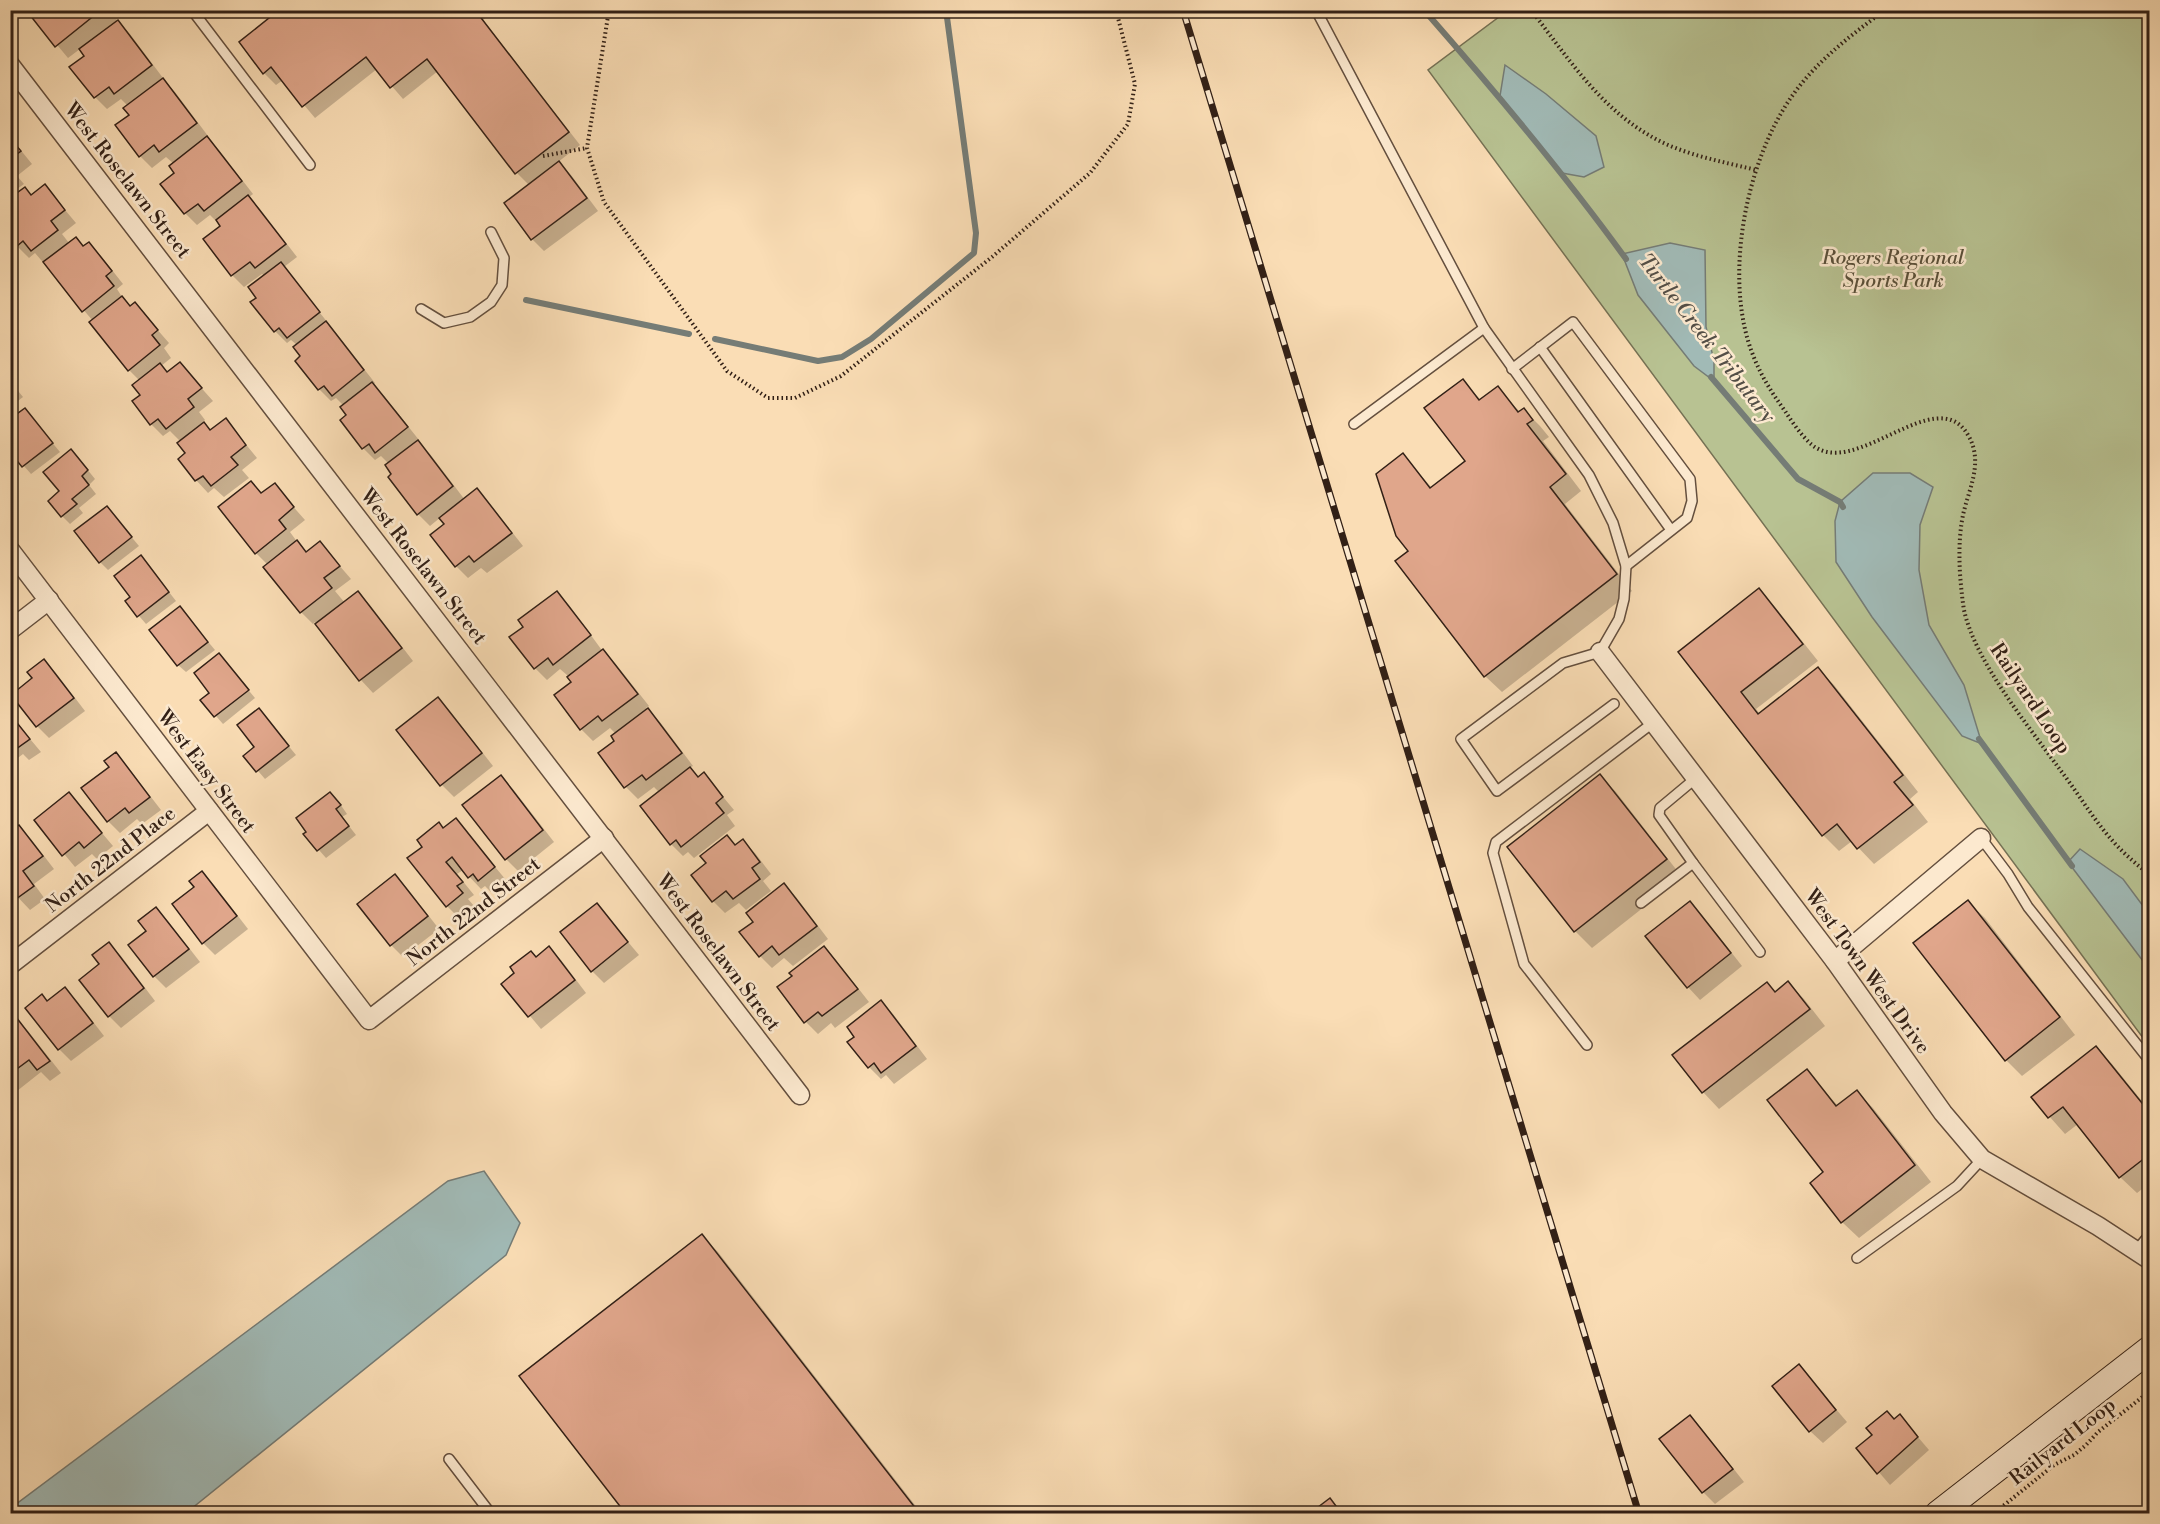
<svg xmlns="http://www.w3.org/2000/svg" width="2160" height="1524" font-family="'Libre Bodoni',serif">
<rect width="100%" height="100%" fill="#faddb5"/>
<filter id="stains"><feTurbulence type="fractalNoise" baseFrequency=".00333" numOctaves="4"/><feColorMatrix values="0 0 0 0 .2 0 0 0 0 .09 0 0 0 0 .02 0 0 0 .5 -.17"/></filter>
<radialGradient id="worn" r=".72"><stop offset=".6" stop-color="#630" stop-opacity="0"/><stop offset="1" stop-color="#630" stop-opacity=".3"/></radialGradient>
<path fill="#b8c292" stroke="#757154" stroke-width="1.5" d="M 1507,11 L 2149,11 L 2149,1046 L 1428,70 Z"/>
<g fill="#a1bab6" stroke="#757c76" stroke-width="1.5">
<path d="M 1505,65 L 1546,94 L 1596,136 L 1604,167 L 1584,177 L 1562,173 L 1500,96 Z"/>
<path d="M 1670,243 L 1705,250 L 1706,327 L 1714,361 L 1714,381 L 1694,366 L 1638,295 L 1622,254 Z"/>
<path d="M 1873,473 L 1910,473 L 1933,487 L 1920,525 L 1919,570 L 1929,625 L 1964,685 L 1982,744 L 1962,736 L 1872,617 L 1836,562 L 1835,521 L 1840,502 Z"/>
<path d="M 2080,849 L 2123,879 L 2149,914 L 2149,969 L 2068,862 Z"/>
<path d="M 484,1171 L 520,1223 L 506,1255 L 186,1513 L 11,1513 L 11,1508 L 448,1181 Z"/>
</g>
<g fill="#0003">
<path d="M 28,10 L 113,10 L 119,18 L 116,20 L 130,34 L 163,78 L 162,79 L 175,92 L 208,136 L 206,137 L 219,150 L 253,194 L 249,197 L 260,209 L 297,257 L 284,267 L 375,383 L 373,385 L 384,396 L 419,440 L 417,442 L 430,454 L 465,500 L 477,490 L 489,503 L 523,546 L 487,573 L 481,568 L 468,578 L 456,566 L 446,525 L 441,517 L 430,526 L 418,514 L 389,464 L 381,456 L 375,460 L 363,448 L 344,406 L 336,398 L 331,401 L 319,389 L 297,345 L 291,340 L 287,343 L 275,331 L 258,298 L 265,276 L 262,274 L 244,287 L 232,275 L 205,240 L 222,226 L 218,221 L 217,222 L 210,215 L 197,225 L 185,213 L 162,184 L 176,173 L 174,164 L 166,157 L 152,168 L 140,156 L 128,106 L 121,99 L 107,109 L 95,97 L 86,56 L 80,49 L 68,58 Z"/>
<path d="M 281,10 L 495,10 L 483,20 L 580,145 L 558,162 L 571,175 L 598,211 L 544,251 L 532,239 L 506,203 L 529,185 L 517,173 L 438,71 L 403,99 L 377,69 L 315,118 L 283,80 L 276,85 L 264,73 Z"/>
<path d="M 10,137 L 32,164 L 17,176 L 24,184 L 10,194 Z"/>
<path d="M 45,186 L 76,223 L 62,234 L 69,243 L 76,239 L 84,247 L 89,244 L 101,256 L 123,284 L 117,289 L 124,300 L 131,307 L 135,304 L 169,343 L 164,348 L 171,358 L 161,366 L 168,373 L 180,364 L 213,401 L 199,412 L 205,420 L 203,422 L 211,431 L 226,420 L 257,458 L 242,470 L 249,478 L 224,497 L 214,488 L 208,493 L 196,480 L 180,459 L 187,453 L 181,442 L 170,431 L 163,436 L 151,424 L 140,381 L 129,370 L 93,321 L 35,253 L 29,258 L 17,246 L 32,196 Z"/>
<path d="M 10,381 L 23,397 L 10,407 Z"/>
<path d="M 1462,381 L 1481,400 L 1497,388 L 1520,412 L 1524,410 L 1540,426 L 1549,437 L 1543,441 L 1581,491 L 1565,504 L 1632,591 L 1502,692 L 1485,676 L 1403,455 L 1432,488 L 1467,461 Z"/>
<path d="M 25,410 L 60,452 L 31,474 L 10,450 L 16,443 Z"/>
<path d="M 79,459 L 95,479 L 89,485 L 96,494 L 79,508 L 83,513 L 70,524 L 62,516 L 61,492 Z"/>
<path d="M 274,485 L 305,520 L 290,532 L 298,543 L 307,553 L 320,543 L 351,579 L 335,591 L 345,603 L 358,593 L 370,605 L 413,661 L 373,693 L 361,680 L 315,622 L 313,624 L 301,612 L 268,565 L 256,553 L 262,494 Z"/>
<path d="M 107,508 L 139,546 L 108,570 L 100,562 Z"/>
<path d="M 148,565 L 176,601 L 146,624 L 127,602 L 132,597 Z"/>
<path d="M 1759,590 L 1775,607 L 1818,661 L 1756,709 L 1760,714 L 1818,669 L 1834,685 L 1918,792 L 1910,799 L 1928,822 L 1874,864 L 1852,841 L 1839,851 L 1823,835 L 1681,652 Z"/>
<path d="M 557,593 L 569,605 L 601,649 L 615,663 L 649,706 L 646,708 L 660,722 L 693,766 L 689,768 L 699,778 L 704,774 L 734,810 L 727,815 L 735,826 L 694,858 L 688,852 L 683,856 L 671,844 L 660,793 L 654,787 L 638,799 L 626,787 L 600,754 L 616,741 L 616,734 L 610,728 L 593,741 L 581,729 L 573,682 L 567,675 L 560,669 L 547,680 L 535,668 L 525,627 Z"/>
<path d="M 180,608 L 215,650 L 186,672 L 178,665 Z"/>
<path d="M 219,655 L 255,698 L 223,724 L 202,700 L 212,693 Z"/>
<path d="M 44,661 L 56,673 L 85,711 L 49,738 L 37,726 L 34,679 Z"/>
<path d="M 438,699 L 450,711 L 493,766 L 454,797 L 442,785 L 399,730 Z"/>
<path d="M 259,710 L 296,755 L 265,779 L 245,756 L 256,747 Z"/>
<path d="M 10,715 L 41,752 L 29,760 L 23,754 L 10,764 Z"/>
<path d="M 115,754 L 127,766 L 161,810 L 142,824 L 137,819 L 120,833 L 108,821 L 111,767 Z"/>
<path d="M 1600,776 L 1616,792 L 1682,877 L 1592,948 L 1575,931 L 1509,847 Z"/>
<path d="M 500,777 L 513,789 L 554,842 L 518,871 L 506,859 Z"/>
<path d="M 69,794 L 113,846 L 97,859 L 92,854 L 75,867 L 36,820 Z"/>
<path d="M 338,801 L 347,814 L 342,817 L 356,835 L 326,858 L 305,834 Z"/>
<path d="M 456,820 L 506,880 L 491,892 L 485,886 L 481,889 L 463,870 L 457,874 L 474,895 L 468,899 L 474,906 L 459,918 L 447,906 L 444,830 Z"/>
<path d="M 19,827 L 31,839 L 54,869 L 34,884 L 45,899 L 30,910 L 10,889 Z"/>
<path d="M 727,837 L 736,846 L 743,841 L 755,853 L 771,874 L 763,881 L 771,891 L 746,910 L 739,903 L 725,913 L 713,901 L 708,864 Z"/>
<path d="M 202,873 L 214,885 L 248,929 L 215,955 L 203,943 L 196,887 Z"/>
<path d="M 395,876 L 407,888 L 439,929 L 403,957 L 391,945 Z"/>
<path d="M 784,885 L 796,897 L 828,939 L 793,966 L 784,958 L 772,968 L 760,956 L 755,922 Z"/>
<path d="M 1968,902 L 1985,918 L 2075,1035 L 2022,1076 L 2006,1060 Z"/>
<path d="M 1689,903 L 1702,915 L 1742,966 L 1700,1000 L 1688,987 L 1647,936 Z"/>
<path d="M 597,905 L 639,955 L 604,983 L 592,971 Z"/>
<path d="M 156,909 L 168,921 L 200,962 L 166,988 L 154,976 L 148,931 Z"/>
<path d="M 10,910 L 18,920 L 10,926 Z"/>
<path d="M 109,944 L 121,956 L 155,1001 L 121,1028 L 109,1016 L 101,964 Z"/>
<path d="M 549,948 L 561,960 L 586,993 L 541,1029 L 503,984 Z"/>
<path d="M 824,948 L 836,960 L 869,1002 L 835,1028 L 831,1023 L 818,1034 L 806,1022 Z"/>
<path d="M 1788,983 L 1804,999 L 1825,1026 L 1719,1109 L 1703,1092 L 1674,1056 L 1767,984 L 1776,993 Z"/>
<path d="M 65,989 L 77,1001 L 104,1036 L 71,1061 L 59,1049 L 48,1002 Z"/>
<path d="M 881,1002 L 893,1014 L 927,1059 L 894,1084 L 886,1075 L 881,1079 L 869,1067 L 856,1037 Z"/>
<path d="M 16,1019 L 28,1031 L 61,1073 L 50,1081 L 41,1072 L 17,1091 L 10,1084 L 10,1024 Z"/>
<path d="M 2096,1048 L 2112,1064 L 2150,1111 L 2150,1183 L 2137,1193 L 2120,1177 L 2078,1124 L 2065,1134 L 2033,1098 Z"/>
<path d="M 1807,1071 L 1838,1106 L 1857,1092 L 1873,1108 L 1931,1182 L 1859,1238 L 1842,1222 L 1812,1183 L 1825,1173 Z"/>
<path d="M 702,1236 L 718,1252 L 922,1514 L 628,1514 Z"/>
<path d="M 1799,1366 L 1847,1422 L 1823,1443 L 1810,1431 Z"/>
<path d="M 1900,1416 L 1929,1450 L 1890,1485 L 1858,1448 Z"/>
<path d="M 1690,1417 L 1702,1429 L 1744,1482 L 1715,1504 L 1703,1492 Z"/>
</g>
<g fill="none" stroke-linecap="round" stroke-linejoin="round">
<g stroke="#757c76" stroke-width="6">
<path d="M 1424,10 C 1495,91 1563,172 1626,259"/>
<path d="M 526,300 L 689,334"/>
<path d="M 715,339 L 818,361 L 842,357 L 871,339 L 974,253 L 976,233 L 946,10"/>
<path d="M 1711,377 L 1798,479 L 1840,502 L 1843,507"/>
<path d="M 1979,739 L 2072,866"/>
</g>
</g>
<g fill="#e0a68b" stroke="#322016" stroke-width="1.5">
<path d="M 26,10 L 101,10 L 55,47 Z"/>
<path d="M 279,10 L 475,10 L 569,132 L 515,174 L 427,59 L 390,88 L 366,57 L 302,107 L 271,67 L 263,74 L 239,42 Z"/>
<path d="M 118,20 L 152,65 L 114,94 L 109,87 L 94,98 L 69,67 L 84,56 L 79,49 Z"/>
<path d="M 163,78 L 197,123 L 159,152 L 154,145 L 139,157 L 115,125 L 129,115 L 123,108 Z"/>
<path d="M 207,136 L 242,181 L 204,211 L 198,204 L 184,214 L 160,184 L 174,173 L 169,166 Z"/>
<path d="M 10,138 L 21,151 L 10,159 Z"/>
<path d="M 559,161 L 587,198 L 531,240 L 504,203 Z"/>
<path d="M 45,184 L 65,210 L 51,221 L 58,230 L 31,251 L 23,241 L 16,247 L 10,240 L 10,198 L 25,187 L 31,195 Z"/>
<path d="M 248,195 L 286,244 L 255,268 L 250,262 L 231,276 L 203,239 L 220,226 L 216,220 Z"/>
<path d="M 76,237 L 83,246 L 89,242 L 112,271 L 106,276 L 114,286 L 82,312 L 43,262 Z"/>
<path d="M 281,262 L 320,312 L 287,338 L 279,328 L 274,332 L 250,302 L 256,298 L 248,287 Z"/>
<path d="M 122,296 L 130,306 L 135,302 L 158,330 L 152,335 L 160,345 L 128,371 L 89,322 Z"/>
<path d="M 326,321 L 364,370 L 332,396 L 324,386 L 318,390 L 295,361 L 300,356 L 293,347 Z"/>
<path d="M 180,362 L 202,388 L 188,399 L 194,407 L 166,429 L 158,419 L 150,425 L 132,401 L 140,395 L 132,385 L 160,363 L 167,372 Z"/>
<path d="M 1463,379 L 1479,400 L 1498,386 L 1518,412 L 1524,408 L 1533,420 L 1527,424 L 1566,474 L 1550,487 L 1617,574 L 1484,677 L 1395,561 L 1408,551 L 1396,536 L 1376,474 L 1403,453 L 1430,488 L 1465,461 L 1424,408 Z"/>
<path d="M 10,381 L 16,389 L 10,394 Z"/>
<path d="M 372,382 L 408,427 L 375,453 L 369,444 L 362,449 L 340,420 L 346,415 L 340,407 Z"/>
<path d="M 25,408 L 53,443 L 22,467 L 10,452 L 10,446 L 14,443 L 10,439 L 10,419 Z"/>
<path d="M 226,418 L 246,445 L 231,457 L 238,465 L 211,486 L 203,476 L 195,481 L 178,459 L 185,453 L 177,443 L 204,422 L 210,430 Z"/>
<path d="M 418,440 L 453,486 L 417,515 L 388,477 L 391,474 L 385,465 Z"/>
<path d="M 71,449 L 88,470 L 82,476 L 89,485 L 72,499 L 77,504 L 61,517 L 48,501 L 59,491 L 43,472 Z"/>
<path d="M 251,481 L 261,493 L 275,483 L 294,507 L 279,520 L 286,529 L 255,554 L 218,507 Z"/>
<path d="M 477,488 L 512,533 L 474,562 L 469,556 L 455,567 L 430,535 L 444,524 L 439,518 Z"/>
<path d="M 107,506 L 132,537 L 99,563 L 74,531 Z"/>
<path d="M 297,540 L 306,552 L 320,541 L 340,566 L 324,578 L 332,588 L 300,613 L 263,567 Z"/>
<path d="M 141,555 L 169,592 L 137,617 L 125,601 L 130,597 L 114,576 Z"/>
<path d="M 1759,588 L 1803,644 L 1741,692 L 1758,714 L 1818,667 L 1903,775 L 1894,782 L 1913,805 L 1857,849 L 1837,824 L 1822,836 L 1678,652 Z"/>
<path d="M 358,591 L 402,648 L 359,681 L 315,624 Z"/>
<path d="M 557,591 L 591,635 L 553,665 L 548,658 L 534,669 L 509,637 L 523,627 L 518,620 Z"/>
<path d="M 180,606 L 208,642 L 177,666 L 149,630 Z"/>
<path d="M 603,649 L 638,694 L 602,721 L 598,716 L 580,730 L 554,695 L 571,682 L 567,677 Z"/>
<path d="M 219,653 L 249,690 L 214,717 L 200,700 L 209,693 L 194,673 Z"/>
<path d="M 44,659 L 74,698 L 36,727 L 11,695 L 32,678 L 27,672 Z"/>
<path d="M 438,697 L 482,753 L 440,786 L 396,730 Z"/>
<path d="M 259,708 L 289,746 L 256,772 L 243,756 L 254,747 L 237,725 Z"/>
<path d="M 648,708 L 682,753 L 646,780 L 642,775 L 624,788 L 598,753 L 614,741 L 611,736 Z"/>
<path d="M 10,714 L 30,739 L 16,749 L 10,743 Z"/>
<path d="M 116,752 L 150,797 L 129,813 L 125,808 L 107,822 L 81,788 L 109,767 L 104,761 Z"/>
<path d="M 690,767 L 698,777 L 704,772 L 723,797 L 716,803 L 724,813 L 681,847 L 676,840 L 670,845 L 640,806 Z"/>
<path d="M 1600,774 L 1667,859 L 1574,932 L 1507,847 Z"/>
<path d="M 501,775 L 543,830 L 505,860 L 462,805 Z"/>
<path d="M 69,792 L 102,833 L 84,848 L 79,842 L 62,856 L 34,820 Z"/>
<path d="M 330,792 L 341,805 L 336,809 L 349,826 L 317,851 L 303,834 L 306,832 L 296,818 Z"/>
<path d="M 456,818 L 495,867 L 478,881 L 473,874 L 468,878 L 452,857 L 446,862 L 463,882 L 457,886 L 463,893 L 446,907 L 407,858 L 422,847 L 417,840 L 439,822 L 443,828 Z"/>
<path d="M 19,825 L 43,856 L 23,871 L 34,886 L 16,899 L 10,891 L 10,831 Z"/>
<path d="M 727,835 L 735,845 L 743,839 L 760,862 L 752,868 L 760,879 L 733,899 L 726,891 L 712,902 L 691,875 L 706,863 L 700,856 Z"/>
<path d="M 202,871 L 237,916 L 202,944 L 172,904 L 194,887 L 189,881 Z"/>
<path d="M 395,874 L 428,916 L 390,946 L 357,904 Z"/>
<path d="M 784,883 L 817,926 L 779,955 L 772,946 L 759,957 L 739,932 L 753,922 L 746,913 Z"/>
<path d="M 1968,900 L 2060,1017 L 2005,1061 L 1913,943 Z"/>
<path d="M 1690,901 L 1731,953 L 1687,988 L 1645,936 Z"/>
<path d="M 597,903 L 628,942 L 591,972 L 560,932 Z"/>
<path d="M 156,907 L 189,949 L 153,977 L 128,945 L 146,931 L 138,921 Z"/>
<path d="M 109,942 L 144,988 L 108,1017 L 79,980 L 99,964 L 92,955 Z"/>
<path d="M 549,946 L 575,980 L 528,1017 L 501,984 L 514,973 L 510,967 L 531,951 L 536,957 Z"/>
<path d="M 824,946 L 858,989 L 822,1016 L 818,1012 L 804,1023 L 777,987 L 792,976 L 789,973 Z"/>
<path d="M 1788,981 L 1810,1009 L 1702,1093 L 1672,1055 L 1767,982 L 1775,992 Z"/>
<path d="M 65,987 L 93,1023 L 58,1050 L 25,1008 L 42,994 L 47,1001 Z"/>
<path d="M 881,1000 L 916,1046 L 881,1073 L 874,1063 L 868,1068 L 847,1042 L 854,1037 L 847,1027 Z"/>
<path d="M 16,1017 L 50,1061 L 37,1070 L 29,1060 L 10,1074 L 10,1022 Z"/>
<path d="M 2096,1046 L 2150,1113 L 2150,1154 L 2119,1178 L 2063,1107 L 2048,1118 L 2031,1097 Z"/>
<path d="M 1807,1069 L 1836,1106 L 1857,1090 L 1915,1165 L 1841,1223 L 1810,1183 L 1823,1172 L 1767,1100 Z"/>
<path d="M 702,1234 L 920,1514 L 626,1514 L 519,1376 Z"/>
<path d="M 1799,1364 L 1836,1410 L 1809,1432 L 1772,1386 Z"/>
<path d="M 1887,1411 L 1894,1419 L 1900,1414 L 1918,1437 L 1877,1474 L 1856,1448 L 1872,1435 L 1866,1428 Z"/>
<path d="M 1690,1415 L 1733,1469 L 1702,1493 L 1659,1439 Z"/>
<path d="M 1330,1498 L 1342,1514 L 1309,1514 Z"/>
</g>
<g fill="none" stroke-linecap="round" stroke-linejoin="round">
<g stroke="#644f3e" stroke-width="12">
<g id="service">
<path d="M 192,10 L 310,165"/>
<path d="M 1316,10 L 1484,328 L 1589,475 L 1613,523 L 1626,566 L 1624,599 L 1619,619 L 1600,652 L 1563,663 L 1461,739 L 1497,791 L 1614,704"/>
<path d="M 421,309 L 444,323 L 470,317 L 491,302 L 502,285 L 504,258 L 491,232"/>
<path d="M 1540,347 L 1671,530"/>
<path d="M 1512,369 L 1573,322 L 1690,479 L 1692,501 L 1687,518 L 1626,566"/>
<path d="M 1354,424 L 1484,328"/>
<path d="M 1696,778 L 1660,808 L 1659,815 L 1693,863 L 1760,952"/>
<path d="M 1981,838 L 2008,874 L 2028,907 L 2150,1061"/>
<path d="M 1641,903 L 1693,863"/>
<path d="M 1587,1045 L 1524,964 L 1493,853 L 1496,842 L 1654,722"/>
<path d="M 2136,1251 L 2150,1234"/>
<path d="M 1857,1258 L 1957,1186 L 1982,1159"/>
<path d="M 449,1459 L 491,1514"/>
</g>
</g>
<g stroke="#644f3e" stroke-width="21">
<g id="minor">
<path d="M 10,65 L 800,1095"/>
<path d="M 10,550 L 369,1020 L 604,838"/>
<path d="M 10,630 L 49,600"/>
<path d="M 1600,652 L 1835,961 L 1943,1113 L 1982,1159 L 2098,1226 L 2150,1260"/>
<path d="M 1835,961 L 1981,838"/>
<path d="M 10,965 L 209,811"/>
</g>
</g>
<g stroke="#322016" stroke-width="28">
<path id="secondary" d="M 1938,1514 L 2150,1349"/>
</g>
<g stroke="#322016" stroke-width="4" stroke-dasharray="1.5 3" stroke-linecap="butt">
<path d="M 609,10 L 587,148 L 604,202 L 727,371 L 768,398 L 795,398 L 841,376 L 992,257 L 1090,173 L 1128,124 L 1135,84 L 1116,10"/>
<path d="M 1531,10 C 1566,55 1597,104 1647,134 C 1679,154 1720,161 1756,170"/>
<path d="M 1885,10 C 1850,36 1815,62 1790,99 C 1745,165 1723,280 1753,355 C 1761,376 1772,393 1785,411 C 1792,422 1801,435 1811,444 C 1854,482 1936,380 1968,435 C 1984,462 1969,488 1963,515 C 1959,535 1959,554 1960,574 C 1961,586 1962,598 1964,610 C 1975,661 2027,724 2058,767 C 2076,790 2091,816 2111,839 C 2122,852 2136,864 2150,875"/>
<path d="M 543,156 L 587,148"/>
<path d="M 1993,1514 L 2054,1465 L 2074,1455 L 2086,1445 L 2098,1432 L 2150,1391"/>
</g>
<use href="#service" stroke="#fce9cf" stroke-width="9"/>
<use href="#minor" stroke="#fce9cf" stroke-width="18"/>
<use href="#secondary" stroke="#fce9cf" stroke-width="26"/>
<g stroke="#322016" stroke-width="7">
<path id="rail" d="M 1183,10 L 1639,1514"/>
</g>
<use href="#rail" stroke="#fce9cf" stroke-width="4.5" stroke-dasharray="14" stroke-linecap="butt"/>
</g>
<g text-anchor="middle" stroke-width="5" stroke-linejoin="round" paint-order="stroke">
<g font-size="20" fill="#322016" stroke="#fce9cf">
<text transform="translate(128 180) rotate(52)" y="7">West Roselawn Street</text>
<text transform="translate(424 566) rotate(52)" y="7">West Roselawn Street</text>
<text transform="translate(2031 698) rotate(56)" y="7">Railyard Loop</text>
<text transform="translate(207 771) rotate(53)" y="7">West Easy Street</text>
<text transform="translate(110 859) rotate(-38)" y="7">North 22nd Place</text>
<text transform="translate(473 911) rotate(-38)" y="7">North 22nd Street</text>
<text transform="translate(719 952) rotate(53)" y="7">West Roselawn Street</text>
<text transform="translate(1868 971) rotate(54)" y="7">West Town West Drive</text>
<text transform="translate(2062 1441) rotate(-38)" y="7">Railyard Loop</text>
</g>
<g font-size="20" font-style="italic" fill="#5a513b" stroke="#fce9cf">
<text x="1893" y="264">Rogers Regional<tspan x="1893" dy="23">Sports Park</tspan></text>
</g>
<g font-size="21" font-style="italic" fill="#534e46" stroke="#fce9cf">
<text transform="translate(1707 338) rotate(52)" y="7">Turtle Creek Tributary</text>
</g>
</g>
<rect width="2160" height="1524" fill="none" stroke="#faddb5" stroke-width="36"/>
<rect x="12" y="12" width="2136" height="1500" fill="none" stroke="#322016" stroke-width="3"/>
<rect x="18" y="18" width="2124" height="1488" fill="none" stroke="#322016" stroke-width="1.5"/>
<rect width="100%" height="100%" filter="url(#stains)"/>
<rect width="100%" height="100%" fill="url(#worn)"/>
</svg>
